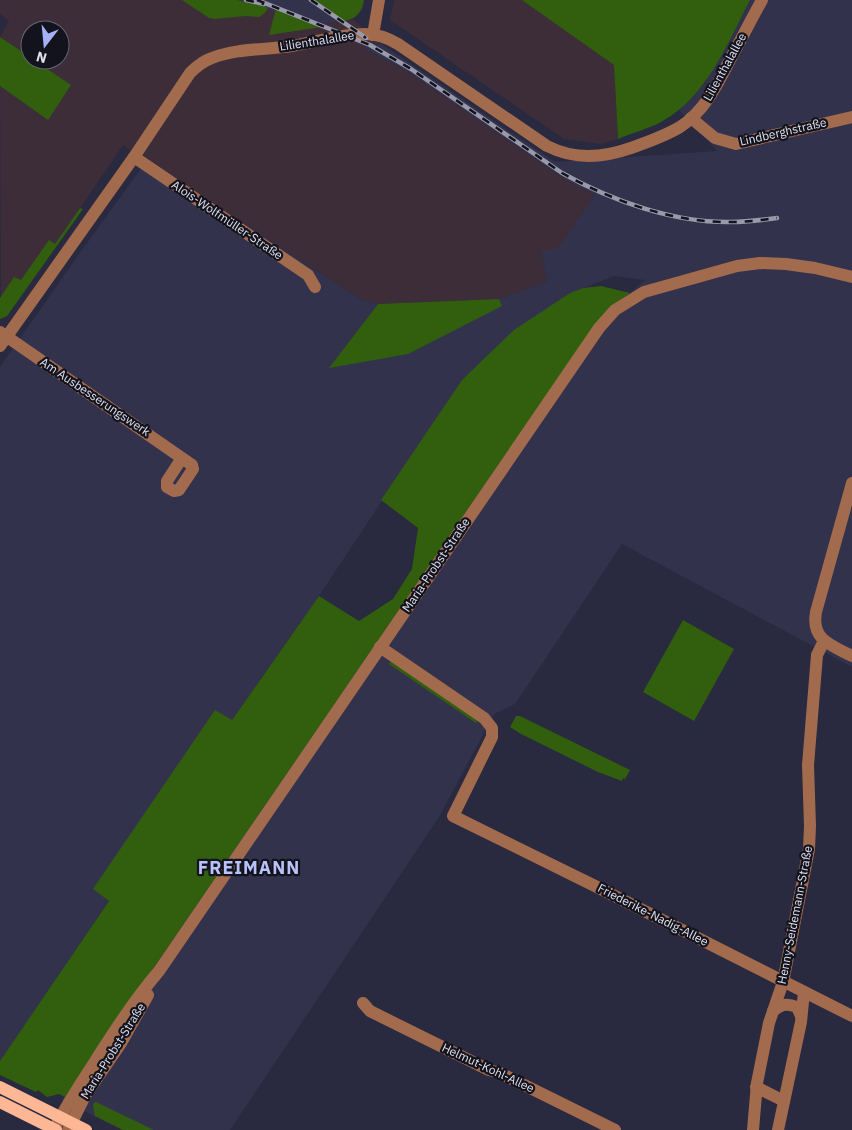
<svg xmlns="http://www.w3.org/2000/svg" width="852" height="1130" font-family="'IBM Plex Sans',sans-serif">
<rect width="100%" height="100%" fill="#29293f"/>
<g fill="#33324d">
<path d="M 224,0 L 364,0 L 363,9 L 353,19 L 315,26 Z"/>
<path d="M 750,0 L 852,0 L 852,667 L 622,544 L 515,704 L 494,714 L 439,817 L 230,1130 L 122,1130 L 62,1100 L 586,337 L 612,306 L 630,293 L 645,280 L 614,276 L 570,293 L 462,380 L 319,596 L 231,721 L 0,1061 L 0,367 L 77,257 L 147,160 L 360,299 L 378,304 L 330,367 L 502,306 L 499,299 L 547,281 L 541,251 L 595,195 L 569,182 L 405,70 L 361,47 L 380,43 L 555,162 L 717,151 L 679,110 L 705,83 Z"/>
</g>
<g fill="#3d2d39">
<path d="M 0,0 L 224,0 L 271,11 L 315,26 L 353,19 L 380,43 L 362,48 L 405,70 L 569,182 L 595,195 L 558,248 L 541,251 L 547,281 L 499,299 L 378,304 L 360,299 L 123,145 L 7,316 L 1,320 L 0,86 L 47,119 L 71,85 L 34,60 L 60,60 L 60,30 L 30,30 L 30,57 L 0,37 L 9,21 L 0,14 Z"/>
<path d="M 394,0 L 522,0 L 614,62 L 618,139 L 600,144 L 564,139 L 390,20 Z"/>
</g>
<g fill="#315f0e">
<path d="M 182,0 L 237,0 L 268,7 L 265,13 L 259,17 L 245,16 L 215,19 L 209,18 Z"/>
<path d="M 315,0 L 364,0 C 362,12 356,19 344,21 Z"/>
<path d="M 522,0 L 750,0 C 727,44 707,97 661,122 C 648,129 632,133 618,139 L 614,65 Z"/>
<path d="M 276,9 L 320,25 L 321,27 L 269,35 Z"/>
<path d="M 0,37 L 30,57 L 30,60 L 34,60 L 71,85 L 48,120 L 0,86 Z"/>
<path d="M 80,208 L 83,209 L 7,316 L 0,319 L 0,298 L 14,277 L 21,280 L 49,240 L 55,244 Z"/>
<path d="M 601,286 L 630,293 L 612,306 L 586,337 L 65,1097 L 59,1094 L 47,1097 L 38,1090 L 36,1092 L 0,1075 L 0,1061 L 109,901 L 93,889 L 215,710 L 232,720 L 319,596 L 359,621 L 393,599 L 412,569 L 418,528 L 381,500 L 462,380 L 514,330 L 570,293 L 583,288 Z"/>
<path d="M 499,299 L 502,306 L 408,354 L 329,368 L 378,304 Z"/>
<path d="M 683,620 L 734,649 L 694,721 L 643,692 Z"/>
<path d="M 392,660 L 479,719 L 476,723 L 389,664 Z"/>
<path d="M 516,716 L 520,716 L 630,770 L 625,779 L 623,778 L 622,781 L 598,772 L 521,734 L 510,727 Z"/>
<path d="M 95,1102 L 96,1102 L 154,1130 L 123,1130 L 95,1116 L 93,1105 Z"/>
</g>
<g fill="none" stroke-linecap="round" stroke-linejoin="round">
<g stroke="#a36b4e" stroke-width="12">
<path d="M 373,35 L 379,0"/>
<path d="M 691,118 L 715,138 L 736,144 L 852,117"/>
<path d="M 134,157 L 308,275 L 315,287"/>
<path d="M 0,332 L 192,465 L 193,469 L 179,490 L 174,491 L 167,487 L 167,481 L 182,458"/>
<path d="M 0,346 L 134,157 L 190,73 C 197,66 203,61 212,58 C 237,48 266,50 292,46 C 316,42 341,34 365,34 C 377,34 388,38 398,44 L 547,146 C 575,160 602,158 631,148 C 648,142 665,136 680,127 C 707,109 719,81 733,54 C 743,36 752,18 762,0"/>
<path d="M 852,483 L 816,612 C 811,640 831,645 852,656"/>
<path d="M 380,647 L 484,718 L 492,728 L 492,737 L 453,816 L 595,886 L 852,1016"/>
<path d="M 363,1003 L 370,1011 L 489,1070 L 500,1073 L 615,1130"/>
<path d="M 773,1011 C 782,1004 787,1003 797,1007 L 801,1016"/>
<path d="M 756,1087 L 784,1101"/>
<path d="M 54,1130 C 65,1106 80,1085 94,1063 C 114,1031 134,1000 159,971 L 599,328 L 615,310 L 644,292 L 737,266 L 760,263 L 786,264 L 815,268 L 852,277"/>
<path d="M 68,1130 L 86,1094 L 121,1043 L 148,995"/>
<path d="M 753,1130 L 757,1083 L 769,1023 L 783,982 L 809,849 L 810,826 L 808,765 L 817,655 L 824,641"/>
<path d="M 778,1130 L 801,1022 L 804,992"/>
</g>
<g stroke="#fdb794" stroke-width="12">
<path d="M 0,1087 L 86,1130"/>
<path d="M 0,1102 L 56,1130"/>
</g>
<g stroke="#9999ab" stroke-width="4.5">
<g id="rail">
<path d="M 246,0 L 264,4"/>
<path d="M 257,0 L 370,45 L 411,69 L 562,173 C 612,201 674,223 731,222 C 747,222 762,220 777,218"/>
<path d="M 311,0 L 366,38"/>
</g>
</g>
<use href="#rail" stroke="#13131d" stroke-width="2.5" stroke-dasharray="8" stroke-linecap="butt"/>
</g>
<g text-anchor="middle" stroke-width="4.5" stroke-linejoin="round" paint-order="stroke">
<g font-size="12" fill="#e0e0ef" stroke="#13131d">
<text transform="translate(317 41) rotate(-9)" y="4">Lilienthalallee</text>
<text transform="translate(725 67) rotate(-61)" y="4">Lilienthalallee</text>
<text transform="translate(783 132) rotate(-13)" y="4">Lindberghstraße</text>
<text transform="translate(227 220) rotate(34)" y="4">Alois-Wolfmüller-Straße</text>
<text transform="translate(95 397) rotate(34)" y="4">Am Ausbesserungswerk</text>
<text transform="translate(436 565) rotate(-56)" y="4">Maria-Probst-Straße</text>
<text transform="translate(653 915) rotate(27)" y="4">Friederike-Nadig-Allee</text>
<text transform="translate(795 915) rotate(-79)" y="4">Henny-Seidemann-Straße</text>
<text transform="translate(113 1051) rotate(-58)" y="4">Maria-Probst-Straße</text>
<text transform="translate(488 1068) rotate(25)" y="4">Helmut-Kohl-Allee</text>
</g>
<g font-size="18" font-weight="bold" letter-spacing="1" fill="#b8c1fa" stroke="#13131d">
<text x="249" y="874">FREIMANN</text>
</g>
</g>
<g transform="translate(45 45) rotate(196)"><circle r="24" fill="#13131d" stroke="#656571"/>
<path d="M0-4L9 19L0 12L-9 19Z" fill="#a6b1fc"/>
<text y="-8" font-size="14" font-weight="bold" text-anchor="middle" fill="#e0e0ef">N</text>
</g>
</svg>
